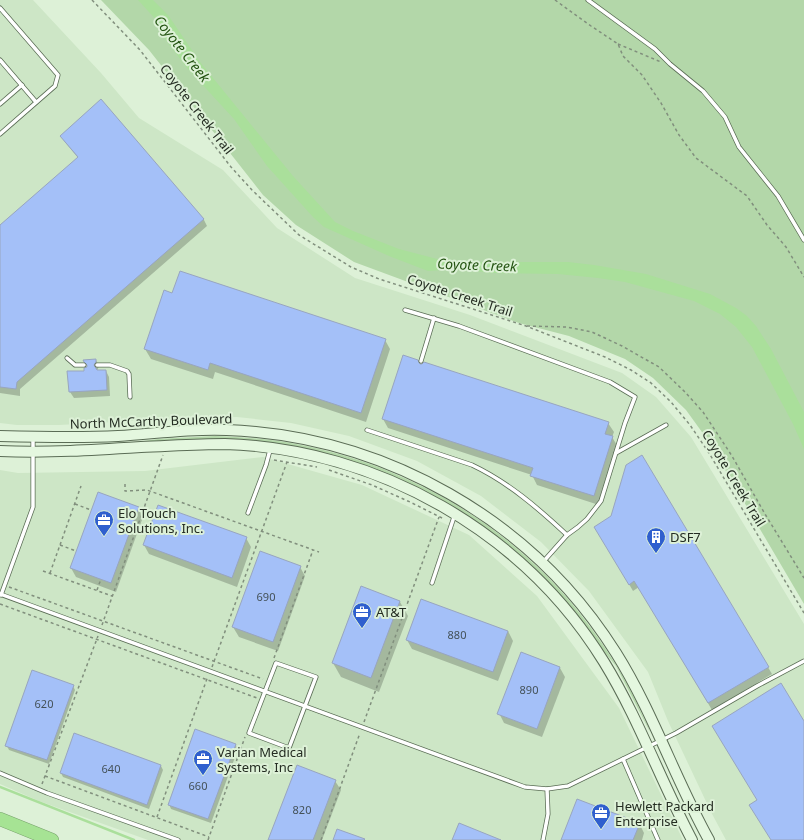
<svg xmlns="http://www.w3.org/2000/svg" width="804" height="840" font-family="'Noto Sans',sans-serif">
<rect width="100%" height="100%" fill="#ddf1d7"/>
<g fill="#cde6c6">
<path d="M 0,0 L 33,0 L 101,73 L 139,118 L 223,170 L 277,228 L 355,278 L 470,315 L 622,373 L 656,397 L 691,437 L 804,624 L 804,840 L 726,840 L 711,812 L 668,721 L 648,672 L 589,591 L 541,542 L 481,496 L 417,461 L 349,436 L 291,423 L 237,417 L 187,418 L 59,425 L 17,425 L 0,423 Z"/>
<path d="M 263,457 L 362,485 L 469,535 L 537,596 L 619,708 L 683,840 L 148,840 L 39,801 L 0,784 L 0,470 L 18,473 L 145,471 Z"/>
</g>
<g fill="#b3d7a9">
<path d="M 101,0 L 804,0 L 804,604 L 707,439 L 686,410 L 653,378 L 625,359 L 569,336 L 519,323 L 354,262 L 296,225 L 263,195 L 149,50 Z"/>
<path d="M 215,436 C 242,437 269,439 296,444 C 419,467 531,538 601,642 C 616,664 629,686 640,710 C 643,717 648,725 650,732 L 616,666 L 575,616 L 440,502 L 280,447 L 117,445 L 158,439 Z"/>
</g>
<path fill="#aadf9b" d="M 138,0 L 153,0 L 168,15 L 200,62 L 293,176 L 335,222 L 353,231 L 399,249 L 441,260 L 479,262 L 568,262 L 594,265 L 646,274 L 710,294 L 736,308 L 747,316 L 756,326 L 771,349 L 804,412 L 804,449 L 793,424 L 752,347 L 736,327 L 720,314 L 694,301 L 625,282 L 598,278 L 558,274 L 494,273 L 455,269 L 428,271 L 389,256 L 324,227 L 313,217 L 267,166 L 234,119 L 187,68 L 165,39 L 159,23 Z"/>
<g fill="#0003">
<path d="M 101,101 L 204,220 L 207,226 L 20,389 L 20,396 L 0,393 L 0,227 L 79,159 L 65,142 L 61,136 Z"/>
<path d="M 173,294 L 385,340 L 390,349 L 366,422 L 215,372 L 213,379 L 151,359 L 145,349 Z"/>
<path d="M 96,360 L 99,366 L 97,371 L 106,371 L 109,377 L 110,396 L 74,398 L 70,392 L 88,367 L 85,361 Z"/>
<path d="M 420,365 L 608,423 L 614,432 L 612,437 L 618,447 L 599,505 L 537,485 L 532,475 L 388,428 L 383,419 Z"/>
<path d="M 642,457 L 772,674 L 712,710 L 639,587 L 633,591 L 596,527 L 612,517 Z"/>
<path d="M 138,508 L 143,517 L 116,592 L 76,577 L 71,568 Z"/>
<path d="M 246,538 L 251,547 L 237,587 L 149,554 L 144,545 Z"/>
<path d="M 300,567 L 305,576 L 278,651 L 239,637 L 233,627 Z"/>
<path d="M 361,588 L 400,602 L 408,616 L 379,692 L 341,677 L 333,663 Z"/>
<path d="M 508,631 L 513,641 L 498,681 L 412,649 L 407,640 Z"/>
<path d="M 521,653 L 560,668 L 565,677 L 542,737 L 504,723 L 499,713 Z"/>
<path d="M 73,686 L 75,690 L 49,764 L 9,750 L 7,746 Z"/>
<path d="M 235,744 L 238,749 L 211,823 L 171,809 L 169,804 Z"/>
<path d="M 161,766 L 163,770 L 149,809 L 63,777 L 61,773 Z"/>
<path d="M 335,781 L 341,790 L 322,840 L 269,840 Z"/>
<path d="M 639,823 L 644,833 L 642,840 L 563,840 Z"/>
</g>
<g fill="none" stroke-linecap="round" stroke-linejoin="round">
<path stroke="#aadf9b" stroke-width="2.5" d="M 0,787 L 134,840"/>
</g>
<g fill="#a4c0f8" stroke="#98a5bf">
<path d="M 101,99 L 204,219 L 17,382 L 16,389 L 0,387 L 0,225 L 78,157 L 60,136 Z"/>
<path d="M 180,271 L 386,339 L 361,413 L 210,363 L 208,370 L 144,349 L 164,290 L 172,293 Z"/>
<path d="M 403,355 L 418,360 L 420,364 L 422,364 L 424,362 L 609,422 L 605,434 L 613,436 L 594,496 L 530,476 L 533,468 L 382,419 Z"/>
<path d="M 96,359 L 96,362 L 94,365 L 97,370 L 106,370 L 107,390 L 69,392 L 67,371 L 84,371 L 84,368 L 87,367 L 87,365 L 84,362 L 83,360 Z"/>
<path d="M 642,455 L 769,667 L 708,703 L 634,581 L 629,585 L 594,527 L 611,516 L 626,465 Z"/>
<path d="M 98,492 L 139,507 L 111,583 L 70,568 Z"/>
<path d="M 158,505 L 247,537 L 232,578 L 143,545 Z"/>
<path d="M 260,551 L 301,566 L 273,642 L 232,627 Z"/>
<path d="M 361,586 L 400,601 L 371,678 L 332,663 Z"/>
<path d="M 421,599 L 508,631 L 493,672 L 406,640 Z"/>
<path d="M 521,652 L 560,667 L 537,729 L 497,714 Z"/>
<path d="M 32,670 L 74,685 L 47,760 L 5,746 Z"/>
<path d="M 781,683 L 804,721 L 804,840 L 771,840 L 749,805 L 757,800 L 712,726 Z"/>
<path d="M 195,729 L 236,744 L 208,819 L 168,805 Z"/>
<path d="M 74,733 L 161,765 L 147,805 L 60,773 Z"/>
<path d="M 297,765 L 336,780 L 313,840 L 268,840 Z"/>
<path d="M 577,799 L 640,823 L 633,840 L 561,840 Z"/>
<path d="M 459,823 L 501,840 L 452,840 Z"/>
<path d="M 337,829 L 365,839 L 364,840 L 333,840 Z"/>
</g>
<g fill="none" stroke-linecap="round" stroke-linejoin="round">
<g stroke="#5a6c55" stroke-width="5">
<g id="lane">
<path d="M 588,0 L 655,49 L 670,64 L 703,91 L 725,117 L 739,147 L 778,196 L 804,240"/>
<path d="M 0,8 L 58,75 L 55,86 L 0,134"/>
<path d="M 0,60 L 36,102"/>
<path d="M 0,104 L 22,85"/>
<path d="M 405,310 L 459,326 L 610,382 L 635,397 L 625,423 L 601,501 L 587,519 L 578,527 L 567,535 L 543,562"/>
<path d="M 67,358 L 75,365 L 84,365"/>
<path d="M 421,361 L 434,318"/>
<path d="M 97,365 L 110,365 L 127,371 L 129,374 L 130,397"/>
<path d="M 367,430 L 472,465 C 508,482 538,508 567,535"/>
<path d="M 616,453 L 666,425"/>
<path d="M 248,513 L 266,465 L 270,450"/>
<path d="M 432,583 L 454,517"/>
<path d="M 0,594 L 525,787 L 547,789 L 568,786 L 676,733 L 757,686 L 804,661"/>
<path d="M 1,595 L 33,507 L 33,438"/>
<path d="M 276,663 L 316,677 L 289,748 L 249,733 Z"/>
<path d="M 623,759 L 658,840"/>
<path d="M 0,773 L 47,793 L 178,840"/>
<path d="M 543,840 L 548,814 L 547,789"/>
</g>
</g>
<g stroke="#5a6c55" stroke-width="12">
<g id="secondary">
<path d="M 0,436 C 39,437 79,438 118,436 C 154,434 190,428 227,430 C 384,436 532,519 616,653 C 653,712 675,779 709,840"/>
<path d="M 0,451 C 47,453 94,450 141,447 C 169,446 197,444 225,444 C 378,449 524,532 604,662 C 639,719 661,782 692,840"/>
</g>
</g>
<g stroke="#78a36c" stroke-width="14">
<path id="highway" d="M 0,819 L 52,840"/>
</g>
<g stroke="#818f7d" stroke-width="1.5" stroke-dasharray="3 3" stroke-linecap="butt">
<path d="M 92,0 L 140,50 L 231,167 L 252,190 L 299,235 L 351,267 L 379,279 L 526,326 L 605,357 L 631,370 L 651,383 L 671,402 L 690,425 L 709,453 L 804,613"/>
<path d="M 555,0 L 591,26 L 618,44 L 623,56 L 642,75 L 661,103 L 679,135 L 696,158 L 747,196 L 767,225 L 786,247 L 804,277"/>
<path d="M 618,44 L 661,62"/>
<path d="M 527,326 L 567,327 L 592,332 L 622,346 L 659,367 L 685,392 L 703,412 L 732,456 L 765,514 L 804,578"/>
<path d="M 274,460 L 317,467"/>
<path d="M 329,470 L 372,485 L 410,502 L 444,519"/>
<path d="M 125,484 L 125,491 L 147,490 L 319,552"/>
<path d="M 75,504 L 91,510"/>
<path d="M 60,545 L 76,551"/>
<path d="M 43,571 L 112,596"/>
<path d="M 50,573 L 81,486"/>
<path d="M 9,587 L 263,679"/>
<path d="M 97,590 L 101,579"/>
<path d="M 0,604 L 257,698"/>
<path d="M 102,625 L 163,455"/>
<path d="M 274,658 L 313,550"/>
<path d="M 212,667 L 287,462"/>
<path d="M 364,722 L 439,517"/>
<path d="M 45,776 L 209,837"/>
<path d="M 42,784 L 98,636"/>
<path d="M 157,817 L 208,676"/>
<path d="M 208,840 L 245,737"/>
<path d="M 321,840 L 360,733"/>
</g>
<use href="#lane" stroke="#fff" stroke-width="3.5"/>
<use href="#secondary" stroke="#e4f7df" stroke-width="10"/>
<use href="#highway" stroke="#a6e394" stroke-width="13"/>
</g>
<defs>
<g id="office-pin" transform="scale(1)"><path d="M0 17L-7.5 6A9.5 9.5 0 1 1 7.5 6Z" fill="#2f5fce" stroke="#ddf1d7"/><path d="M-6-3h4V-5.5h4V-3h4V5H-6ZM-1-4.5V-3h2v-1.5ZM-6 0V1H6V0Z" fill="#fff"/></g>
<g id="building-pin" transform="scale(1)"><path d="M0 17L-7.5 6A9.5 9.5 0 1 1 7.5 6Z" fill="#2f5fce" stroke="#ddf1d7"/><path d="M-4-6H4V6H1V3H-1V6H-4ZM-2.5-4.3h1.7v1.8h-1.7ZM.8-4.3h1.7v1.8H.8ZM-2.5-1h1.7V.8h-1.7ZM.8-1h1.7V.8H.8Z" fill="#fff"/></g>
</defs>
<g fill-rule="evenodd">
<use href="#office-pin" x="104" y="520"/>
<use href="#building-pin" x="656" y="537"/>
<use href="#office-pin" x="362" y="612"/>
<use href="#office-pin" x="203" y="759"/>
<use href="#office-pin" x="601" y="813"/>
</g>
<g text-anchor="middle" stroke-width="4" stroke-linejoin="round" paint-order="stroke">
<g font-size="11" fill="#445158">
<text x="266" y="601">690</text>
<text x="457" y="639">880</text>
<text x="529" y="694">890</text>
<text x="44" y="708">620</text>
<text x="111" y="773">640</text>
<text x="198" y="790">660</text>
<text x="302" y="814">820</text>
</g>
<g font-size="13" fill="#242c22" stroke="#ddf1d7">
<text transform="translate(197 109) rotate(52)" y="5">Coyote Creek Trail</text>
<text transform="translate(460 295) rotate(18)" y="5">Coyote Creek Trail</text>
<text transform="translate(151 421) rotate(-2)" y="5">North McCarthy Boulevard</text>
<text transform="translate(734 478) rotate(59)" y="5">Coyote Creek Trail</text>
</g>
<g font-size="13" fill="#242c22" stroke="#ddf1d7" text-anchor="start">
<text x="118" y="518">Elo Touch<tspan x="118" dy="15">Solutions, Inc.</tspan></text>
<text x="670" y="542">DSF7</text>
<text x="376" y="617">AT&amp;T</text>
<text x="217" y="757">Varian Medical<tspan x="217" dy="15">Systems, Inc</tspan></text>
<text x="615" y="811">Hewlett Packard<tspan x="615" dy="15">Enterprise</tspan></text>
</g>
<g font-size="14" font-style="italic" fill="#235311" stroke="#ddf1d7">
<text transform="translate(182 49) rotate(52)" y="5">Coyote Creek</text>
<text transform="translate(477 265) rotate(2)" y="5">Coyote Creek</text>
</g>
</g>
</svg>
